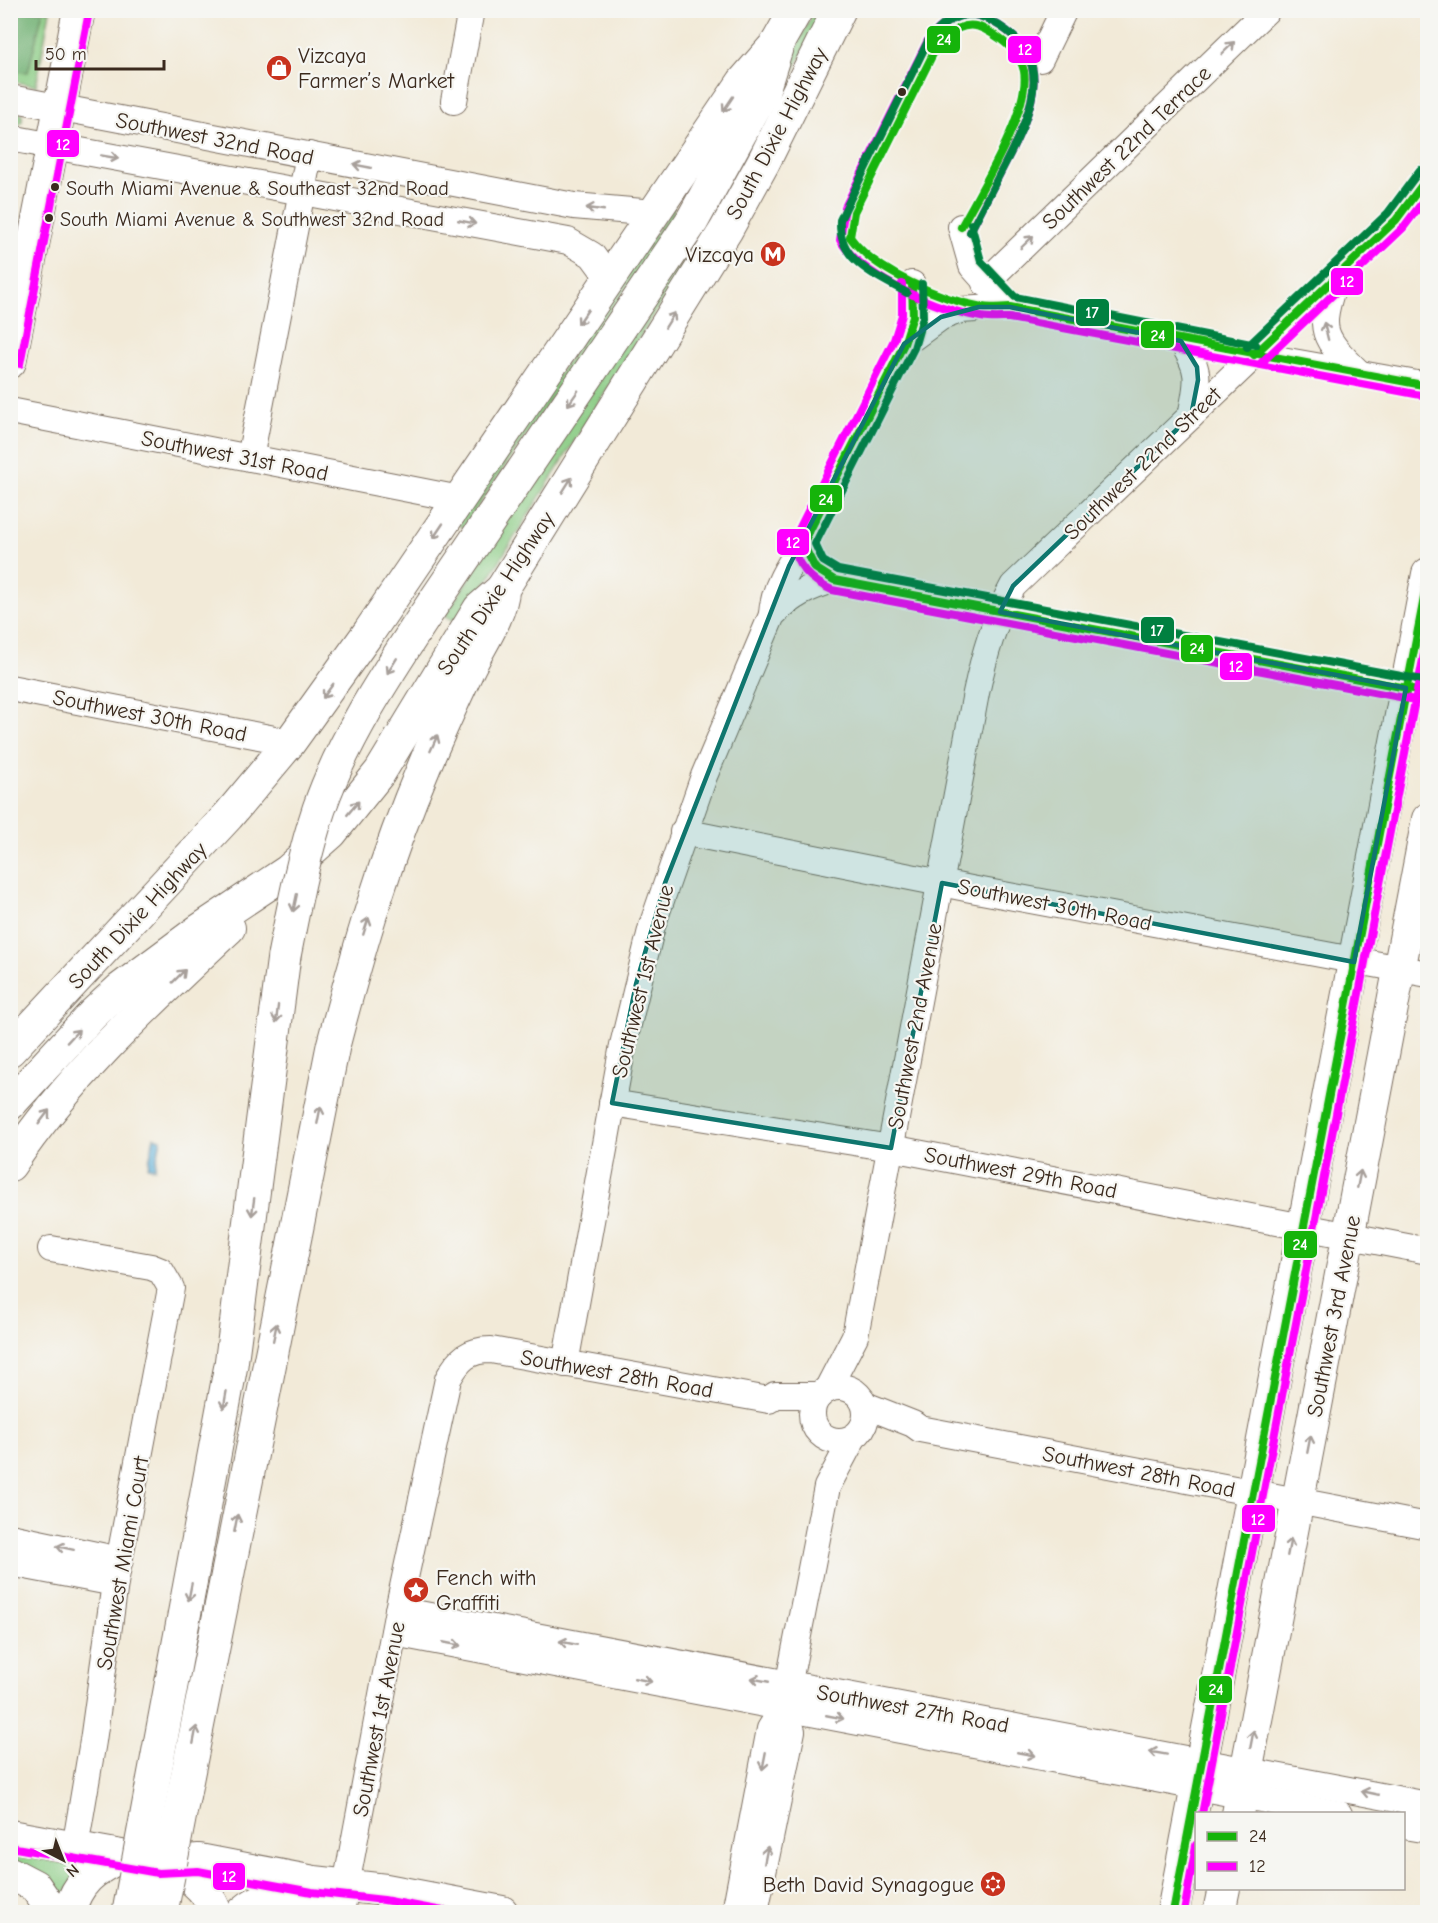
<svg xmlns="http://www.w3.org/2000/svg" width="1438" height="1923" font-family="'Comic Neue',sans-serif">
<rect width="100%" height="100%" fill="#f6f6f2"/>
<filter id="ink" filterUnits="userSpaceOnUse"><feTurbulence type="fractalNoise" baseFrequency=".0167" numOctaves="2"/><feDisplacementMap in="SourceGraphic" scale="12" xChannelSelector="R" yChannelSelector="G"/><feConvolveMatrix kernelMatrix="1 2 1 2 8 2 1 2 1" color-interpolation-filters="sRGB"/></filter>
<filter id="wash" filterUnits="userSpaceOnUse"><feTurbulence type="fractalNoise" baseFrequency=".008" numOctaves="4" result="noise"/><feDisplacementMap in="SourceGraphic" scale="24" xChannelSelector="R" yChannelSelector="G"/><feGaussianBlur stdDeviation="1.35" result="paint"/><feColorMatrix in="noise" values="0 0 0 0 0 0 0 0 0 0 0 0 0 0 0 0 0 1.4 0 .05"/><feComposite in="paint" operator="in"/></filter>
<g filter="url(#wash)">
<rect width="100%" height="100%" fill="#f2ead8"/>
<g fill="#8acc84" stroke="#627b51" stroke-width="1.5">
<path d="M 10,11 L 50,11 L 36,86 L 11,81 Z"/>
<path d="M 814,11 L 824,11 L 731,192 L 460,624 L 445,616 L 758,126 Z"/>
<path d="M 10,107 L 22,114 L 22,121 L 16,127 L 11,128 Z"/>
<path d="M 674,206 L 674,213 L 663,234 L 463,528 L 456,523 Z"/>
<path d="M 10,1851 L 79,1867 L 66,1893 L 57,1895 L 11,1865 Z"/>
</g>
<path fill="#6fb072" stroke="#556d48" stroke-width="1.5" d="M 11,10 L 43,11 L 28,72 L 11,71 Z"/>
<path fill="#5eb1da" stroke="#4c6e7c" stroke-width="1.5" d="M 154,1137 L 161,1139 L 155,1168 L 148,1167 Z"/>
</g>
<g filter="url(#ink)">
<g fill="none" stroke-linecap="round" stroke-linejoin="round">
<g stroke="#7b6d5f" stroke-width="28">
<g id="minor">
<path d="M 1040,59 L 1064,10"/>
<path d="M 10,98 L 574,206 L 654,213"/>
<path d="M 454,101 L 471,10"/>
<path d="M 10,138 L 568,241 L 592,255 L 609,278"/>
<path d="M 961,227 L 972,266 L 997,294"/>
<path d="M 1335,280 C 1317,332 1322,337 1360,374"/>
<path d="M 985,283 L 1267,10"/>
<path d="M 1181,341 C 1202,371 1198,382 1191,416"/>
<path d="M 904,344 L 941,317 L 960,310 L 1010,307 L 1254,355 L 1428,386"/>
<path d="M 10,411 L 460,499"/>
<path d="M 250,458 L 309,155"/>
<path d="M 803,544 L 815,568 L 834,580 L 1428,692"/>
<path d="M 772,614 C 773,589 789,565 803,544 L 904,344 L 913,316 L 912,284"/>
<path d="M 10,688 L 290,742"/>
<path d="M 683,832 L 971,889 L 1428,974"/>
<path d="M 612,1103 L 891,1148 L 1428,1251"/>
<path d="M 51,1249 L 151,1267 L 161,1271 L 171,1288 L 115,1583 L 93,1741 L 75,1848"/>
<path d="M 565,1364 L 623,1045 L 652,926 L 704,776 L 772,615 C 791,596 808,587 834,580"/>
<circle cx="839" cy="1414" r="27"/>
<path d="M 827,1390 L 855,1336 L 976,693 C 984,656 994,620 1013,586 L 1396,220 L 1428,176"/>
<path d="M 865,1405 L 913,1424 L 920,1429 L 1428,1526"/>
<path d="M 10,1537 L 120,1560"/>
<path d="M 10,1563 L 115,1583"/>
<path d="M 398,1610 L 1428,1805"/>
<path d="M 394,1633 L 1339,1814"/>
<path d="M 1404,1826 L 1428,1830"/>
<path d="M 341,1912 L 398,1610 L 448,1379 C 459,1359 468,1350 491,1350 L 769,1400 L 775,1395 L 820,1395"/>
<path d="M 735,1912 L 770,1729 L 784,1707 L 827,1487 L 853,1438"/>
<path d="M 755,1912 L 792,1731 L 784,1707"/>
</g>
</g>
<g stroke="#7b6d5f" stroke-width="34">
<g id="major">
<path d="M 10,362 L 79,10"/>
<path d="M 10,1050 L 228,816 L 290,742 L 369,632 L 743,82 L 778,42"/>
<path d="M 10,1104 L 93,1014 L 120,989 L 198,931 L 288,871 L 331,833 L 380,772 L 479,609 L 503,588"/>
<path d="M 10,1165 C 70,1075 151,1001 229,928"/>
<path d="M 1238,1814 L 1428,819"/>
<path d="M 10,1836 L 160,1863 L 199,1860 L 314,1882 L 386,1890 L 502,1912"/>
<path d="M 160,1863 C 186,1872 206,1886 216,1912"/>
<path d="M 10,1873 L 35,1886 L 53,1912"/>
<path d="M 69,1912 C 77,1883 93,1869 121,1857"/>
<path d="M 243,1912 C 265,1893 288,1895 315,1899"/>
<path d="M 1173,1912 L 1428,574"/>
<path d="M 1219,1912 L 1224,1888"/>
</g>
</g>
<g stroke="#7b6d5f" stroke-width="35">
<g id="highway">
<path d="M 424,617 L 692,221 L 762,93 L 778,42 L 796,10"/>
<path d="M 152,1787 L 231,1365 L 284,956"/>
<path d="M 184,1793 L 333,1046 C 358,951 385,858 424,767 C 437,735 452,703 467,671 C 479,645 500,618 503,588 L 726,230 L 764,161 L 839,10"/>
</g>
</g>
<use href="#minor" stroke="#fff" stroke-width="26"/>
<use href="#major" stroke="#fff" stroke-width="32"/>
<use href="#highway" stroke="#fff" stroke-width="33"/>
<g stroke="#7b6d5f" stroke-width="35" stroke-linecap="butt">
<g id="highway-bridge">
<path d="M 284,956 C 294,906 303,857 319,809 C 343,740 384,678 424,617"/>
<path d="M 129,1912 L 152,1787"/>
<path d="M 161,1912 L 184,1793"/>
</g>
</g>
<use href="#highway-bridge" stroke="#fff" stroke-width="33"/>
<g stroke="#f6f6f2" stroke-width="12">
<g id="bus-1">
<path d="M 961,227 C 980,191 1031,110 1024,71 C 1020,52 1001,38 984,29 C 965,19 950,32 937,46 L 854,212 L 850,237 C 874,271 942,300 982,307 C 991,309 1001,307 1010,307 L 1428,386"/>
<path d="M 912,284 L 913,316 L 904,344 L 803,544 L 815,568 L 834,580 L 1428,692"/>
<path d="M 1254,355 L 1396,220 L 1428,177"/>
<path d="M 1173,1912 L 1428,577"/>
</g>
</g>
<g stroke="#f6f6f2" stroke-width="12">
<g id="bus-2">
<path d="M 970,232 C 982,209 994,185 1006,162 C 1034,107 1058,53 987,19 C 963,7 943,22 928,40 L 845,207 L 840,240 C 862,278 939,310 981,317 C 990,319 1000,318 1009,318 L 1426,396"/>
<path d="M 902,284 L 902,315 L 894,340 L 793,541 C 793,564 813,582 832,590 L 1426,702"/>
<path d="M 1261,363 L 1403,228 L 1428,195"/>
<path d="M 20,364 L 89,12"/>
<path d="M 1202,1814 L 1428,633"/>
<path d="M 10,1847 L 158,1873 L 198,1871 L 312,1892 L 384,1900 L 448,1912"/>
<path d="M 1184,1912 L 1196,1845"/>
</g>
</g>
<g stroke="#f6f6f2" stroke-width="12">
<g id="bus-3">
<path d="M 971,224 L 981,261 L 1015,297 L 1256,345"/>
<path d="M 922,284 L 923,317 L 914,348 L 815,544 L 823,561 L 838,570 L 1428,681"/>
<path d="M 907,293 C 876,275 838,262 840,220 L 928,41 C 943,22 963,7 987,19 C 1058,53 1034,107 1006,162 C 994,185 982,209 970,232"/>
<path d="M 1247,347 L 1388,213 L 1420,170"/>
</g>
</g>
<use href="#bus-1" stroke="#15b40a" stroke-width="8"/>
<use href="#bus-2" stroke="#f0f" stroke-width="8"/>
<use href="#bus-3" stroke="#008040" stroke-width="8"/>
</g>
<defs><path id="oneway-shaft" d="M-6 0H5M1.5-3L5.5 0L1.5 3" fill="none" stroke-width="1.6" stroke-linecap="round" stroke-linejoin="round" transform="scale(1.5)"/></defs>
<g stroke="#a79f9a">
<use href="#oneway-shaft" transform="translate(1228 48) rotate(-44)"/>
<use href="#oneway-shaft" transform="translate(728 104) rotate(124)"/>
<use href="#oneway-shaft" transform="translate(110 157) rotate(10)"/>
<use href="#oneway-shaft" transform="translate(362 166) rotate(-169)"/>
<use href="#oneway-shaft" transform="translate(595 209) rotate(-172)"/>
<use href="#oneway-shaft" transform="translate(467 222) rotate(11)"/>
<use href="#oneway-shaft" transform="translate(1027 242) rotate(-44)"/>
<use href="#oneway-shaft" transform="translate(583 317) rotate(124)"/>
<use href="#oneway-shaft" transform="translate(670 320) rotate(-58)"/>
<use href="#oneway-shaft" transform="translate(1326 331) rotate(-104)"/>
<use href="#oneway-shaft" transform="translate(573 398) rotate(125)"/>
<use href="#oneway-shaft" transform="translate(567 485) rotate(-58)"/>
<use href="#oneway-shaft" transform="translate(438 531) rotate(124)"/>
<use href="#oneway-shaft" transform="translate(392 666) rotate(122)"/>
<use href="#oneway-shaft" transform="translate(328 691) rotate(126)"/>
<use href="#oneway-shaft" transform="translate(434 743) rotate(-66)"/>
<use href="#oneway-shaft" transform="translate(353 808) rotate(-50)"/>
<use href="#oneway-shaft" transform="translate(295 903) rotate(102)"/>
<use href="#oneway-shaft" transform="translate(366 926) rotate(-72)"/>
<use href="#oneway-shaft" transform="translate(179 976) rotate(-45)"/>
<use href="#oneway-shaft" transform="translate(277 1014) rotate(97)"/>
<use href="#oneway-shaft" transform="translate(73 1036) rotate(-47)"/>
<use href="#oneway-shaft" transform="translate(319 1115) rotate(-79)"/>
<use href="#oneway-shaft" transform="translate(44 1117) rotate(-53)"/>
<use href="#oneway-shaft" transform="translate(1359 1179) rotate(-79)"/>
<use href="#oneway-shaft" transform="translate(253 1207) rotate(98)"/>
<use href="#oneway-shaft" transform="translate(275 1332) rotate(-78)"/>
<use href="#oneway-shaft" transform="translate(225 1400) rotate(100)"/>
<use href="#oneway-shaft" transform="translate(1309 1444) rotate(-79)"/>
<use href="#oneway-shaft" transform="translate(236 1523) rotate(-79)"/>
<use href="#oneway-shaft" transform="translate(1289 1547) rotate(-79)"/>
<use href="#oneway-shaft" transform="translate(65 1548) rotate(-168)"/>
<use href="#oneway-shaft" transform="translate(190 1592) rotate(101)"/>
<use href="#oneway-shaft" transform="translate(568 1643) rotate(-169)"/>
<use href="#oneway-shaft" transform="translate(452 1644) rotate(11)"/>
<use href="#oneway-shaft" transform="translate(643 1680) rotate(11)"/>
<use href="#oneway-shaft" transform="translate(760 1680) rotate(-169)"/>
<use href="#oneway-shaft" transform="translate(835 1717) rotate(11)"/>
<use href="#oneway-shaft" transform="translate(195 1735) rotate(-79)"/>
<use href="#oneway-shaft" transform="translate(1252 1739) rotate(-79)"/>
<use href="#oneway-shaft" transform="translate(1158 1753) rotate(-170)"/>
<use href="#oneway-shaft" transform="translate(1026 1754) rotate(11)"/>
<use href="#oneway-shaft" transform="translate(764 1761) rotate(101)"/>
<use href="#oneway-shaft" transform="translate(1370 1793) rotate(-168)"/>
<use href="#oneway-shaft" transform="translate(766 1855) rotate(-79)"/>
</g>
</g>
<path fill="#0f766e" fill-opacity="0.2" stroke="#0f766e" stroke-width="4.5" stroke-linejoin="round" d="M 979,307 L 1010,307 L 1181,341 L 1197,367 L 1198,380 L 1191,416 L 1013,586 L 1000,612 L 1406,688 L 1354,962 L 942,883 L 891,1148 L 612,1103 L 636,984 L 665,883 L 789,566 L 904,344 L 941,317 Z"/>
<defs>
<g id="shop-disc" transform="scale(1.35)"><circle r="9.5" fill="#c8321e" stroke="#f6f6f2"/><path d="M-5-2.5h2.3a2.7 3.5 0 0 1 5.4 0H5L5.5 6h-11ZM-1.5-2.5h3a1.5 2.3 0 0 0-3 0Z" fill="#fff"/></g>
<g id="metro-disc" transform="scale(1.35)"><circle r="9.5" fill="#c8321e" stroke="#f6f6f2"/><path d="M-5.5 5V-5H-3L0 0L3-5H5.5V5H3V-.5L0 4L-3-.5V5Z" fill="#fff"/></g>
<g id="sight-disc" transform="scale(1.35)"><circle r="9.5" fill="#c8321e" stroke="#f6f6f2"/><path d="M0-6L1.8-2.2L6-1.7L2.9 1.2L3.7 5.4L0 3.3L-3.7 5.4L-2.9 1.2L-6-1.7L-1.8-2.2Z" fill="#fff"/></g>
<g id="synagogue-disc" transform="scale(1.35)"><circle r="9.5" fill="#c8321e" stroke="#f6f6f2"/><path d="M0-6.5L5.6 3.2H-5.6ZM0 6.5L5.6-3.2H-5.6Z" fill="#fff"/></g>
</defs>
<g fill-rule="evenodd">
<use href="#shop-disc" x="279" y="68"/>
<use href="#metro-disc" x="773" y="254"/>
<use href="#sight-disc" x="416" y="1590"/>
<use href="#synagogue-disc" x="993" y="1884"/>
</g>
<g fill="#3b2a1e" stroke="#f6f6f2" stroke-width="2">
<circle cx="902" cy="92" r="5"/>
<circle cx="55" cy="187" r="5"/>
<circle cx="49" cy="218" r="5"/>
</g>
<g text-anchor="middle" stroke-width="4.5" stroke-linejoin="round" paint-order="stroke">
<g font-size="20" fill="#3b2a1e" stroke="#f6f6f2" text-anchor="start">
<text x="66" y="195">South Miami Avenue &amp; Southeast 32nd Road</text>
<text x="60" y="226">South Miami Avenue &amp; Southwest 32nd Road</text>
</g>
<g font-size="22" fill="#3b2a1e" stroke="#f6f6f2" text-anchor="start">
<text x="298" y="63">Vizcaya<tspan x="298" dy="25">Farmer’s Market</tspan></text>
<text x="754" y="262" text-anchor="end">Vizcaya</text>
<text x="436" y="1585">Fench with<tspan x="436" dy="25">Graffiti</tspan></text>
<text x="974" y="1892" text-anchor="end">Beth David Synagogue</text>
</g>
<g font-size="22" fill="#3b2a1e" stroke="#f6f6f2">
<text transform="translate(776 133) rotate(-62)" y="8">South Dixie Highway</text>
<text transform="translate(215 138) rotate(11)" y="8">Southwest 32nd Road</text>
<text transform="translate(1126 147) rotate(-44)" y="8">Southwest 22nd Terrace</text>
<text transform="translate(235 455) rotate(11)" y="8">Southwest 31st Road</text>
<text transform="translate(1142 463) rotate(-44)" y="8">Southwest 22nd Street</text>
<text transform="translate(495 593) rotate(-56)" y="8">South Dixie Highway</text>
<text transform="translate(150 715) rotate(11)" y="8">Southwest 30th Road</text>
<text transform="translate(1055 904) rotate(11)" y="8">Southwest 30th Road</text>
<text transform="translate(137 915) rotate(-47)" y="8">South Dixie Highway</text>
<text transform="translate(642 981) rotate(-76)" y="8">Southwest 1st Avenue</text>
<text transform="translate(914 1026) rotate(-79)" y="8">Southwest 2nd Avenue</text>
<text transform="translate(1021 1172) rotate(11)" y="8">Southwest 29th Road</text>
<text transform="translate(1333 1316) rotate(-79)" y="8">Southwest 3rd Avenue</text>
<text transform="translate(617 1373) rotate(10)" y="8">Southwest 28th Road</text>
<text transform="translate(1139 1471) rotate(11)" y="8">Southwest 28th Road</text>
<text transform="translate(122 1563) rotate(-80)" y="8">Southwest Miami Court</text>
<text transform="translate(913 1708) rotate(10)" y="8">Southwest 27th Road</text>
<text transform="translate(378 1719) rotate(-79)" y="8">Southwest 1st Avenue</text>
</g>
</g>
<g stroke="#f6f6f2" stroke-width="2">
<rect x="926" y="25" width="35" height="29" rx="6" fill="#15b40a"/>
<rect x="1007" y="35" width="35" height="29" rx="6" fill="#f0f"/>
<rect x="46" y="129" width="34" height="29" rx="6" fill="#f0f"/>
<rect x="1330" y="267" width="34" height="29" rx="6" fill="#f0f"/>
<rect x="1075" y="298" width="35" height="29" rx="6" fill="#008040"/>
<rect x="1140" y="320" width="35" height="29" rx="6" fill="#15b40a"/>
<rect x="809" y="484" width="34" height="29" rx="6" fill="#15b40a"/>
<rect x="776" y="528" width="34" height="28" rx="6" fill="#f0f"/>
<rect x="1140" y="616" width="35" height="28" rx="6" fill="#008040"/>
<rect x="1180" y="634" width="34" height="29" rx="6" fill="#15b40a"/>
<rect x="1219" y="652" width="34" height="29" rx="6" fill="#f0f"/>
<rect x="1283" y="1230" width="35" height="29" rx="6" fill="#15b40a"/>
<rect x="1241" y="1504" width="35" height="29" rx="6" fill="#f0f"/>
<rect x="1198" y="1675" width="35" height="29" rx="6" fill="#15b40a"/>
<rect x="212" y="1862" width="34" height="29" rx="6" fill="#f0f"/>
</g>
<g font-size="16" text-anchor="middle" font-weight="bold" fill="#fff">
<text x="944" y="45">24</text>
<text x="1025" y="55">12</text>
<text x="63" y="150">12</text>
<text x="1347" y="287">12</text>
<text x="1092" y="318">17</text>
<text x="1158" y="341">24</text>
<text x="826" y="505">24</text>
<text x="793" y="548">12</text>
<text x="1157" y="636">17</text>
<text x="1197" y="654">24</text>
<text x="1236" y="672">12</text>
<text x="1300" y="1250">24</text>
<text x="1258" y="1525">12</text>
<text x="1216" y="1695">24</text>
<text x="229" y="1882">12</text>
</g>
<rect width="1438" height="1923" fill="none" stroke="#f6f6f2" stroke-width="36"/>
<rect x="1195" y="1812" width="210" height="78" fill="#f6f6f2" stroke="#aba49d" stroke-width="1.5"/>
<rect x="1207" y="1832" width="30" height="9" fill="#15b40a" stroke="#aba49d" stroke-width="1.5"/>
<text x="1249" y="1842" font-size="18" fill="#3b2a1e">24</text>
<rect x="1207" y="1862" width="30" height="9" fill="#ff00ff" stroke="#aba49d" stroke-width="1.5"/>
<text x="1249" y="1872" font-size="18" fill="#3b2a1e">12</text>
<g transform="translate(63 1860) rotate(138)" stroke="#f6f6f2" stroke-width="4.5" paint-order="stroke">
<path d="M0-4.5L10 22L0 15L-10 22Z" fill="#3b2a1e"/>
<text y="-9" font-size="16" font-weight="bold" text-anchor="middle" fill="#3b2a1e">N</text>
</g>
<path d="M36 60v9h128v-9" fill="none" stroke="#3b2a1e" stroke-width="3"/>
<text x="45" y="60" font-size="18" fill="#3b2a1e" stroke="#f6f6f2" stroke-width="4.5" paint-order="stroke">50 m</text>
</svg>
